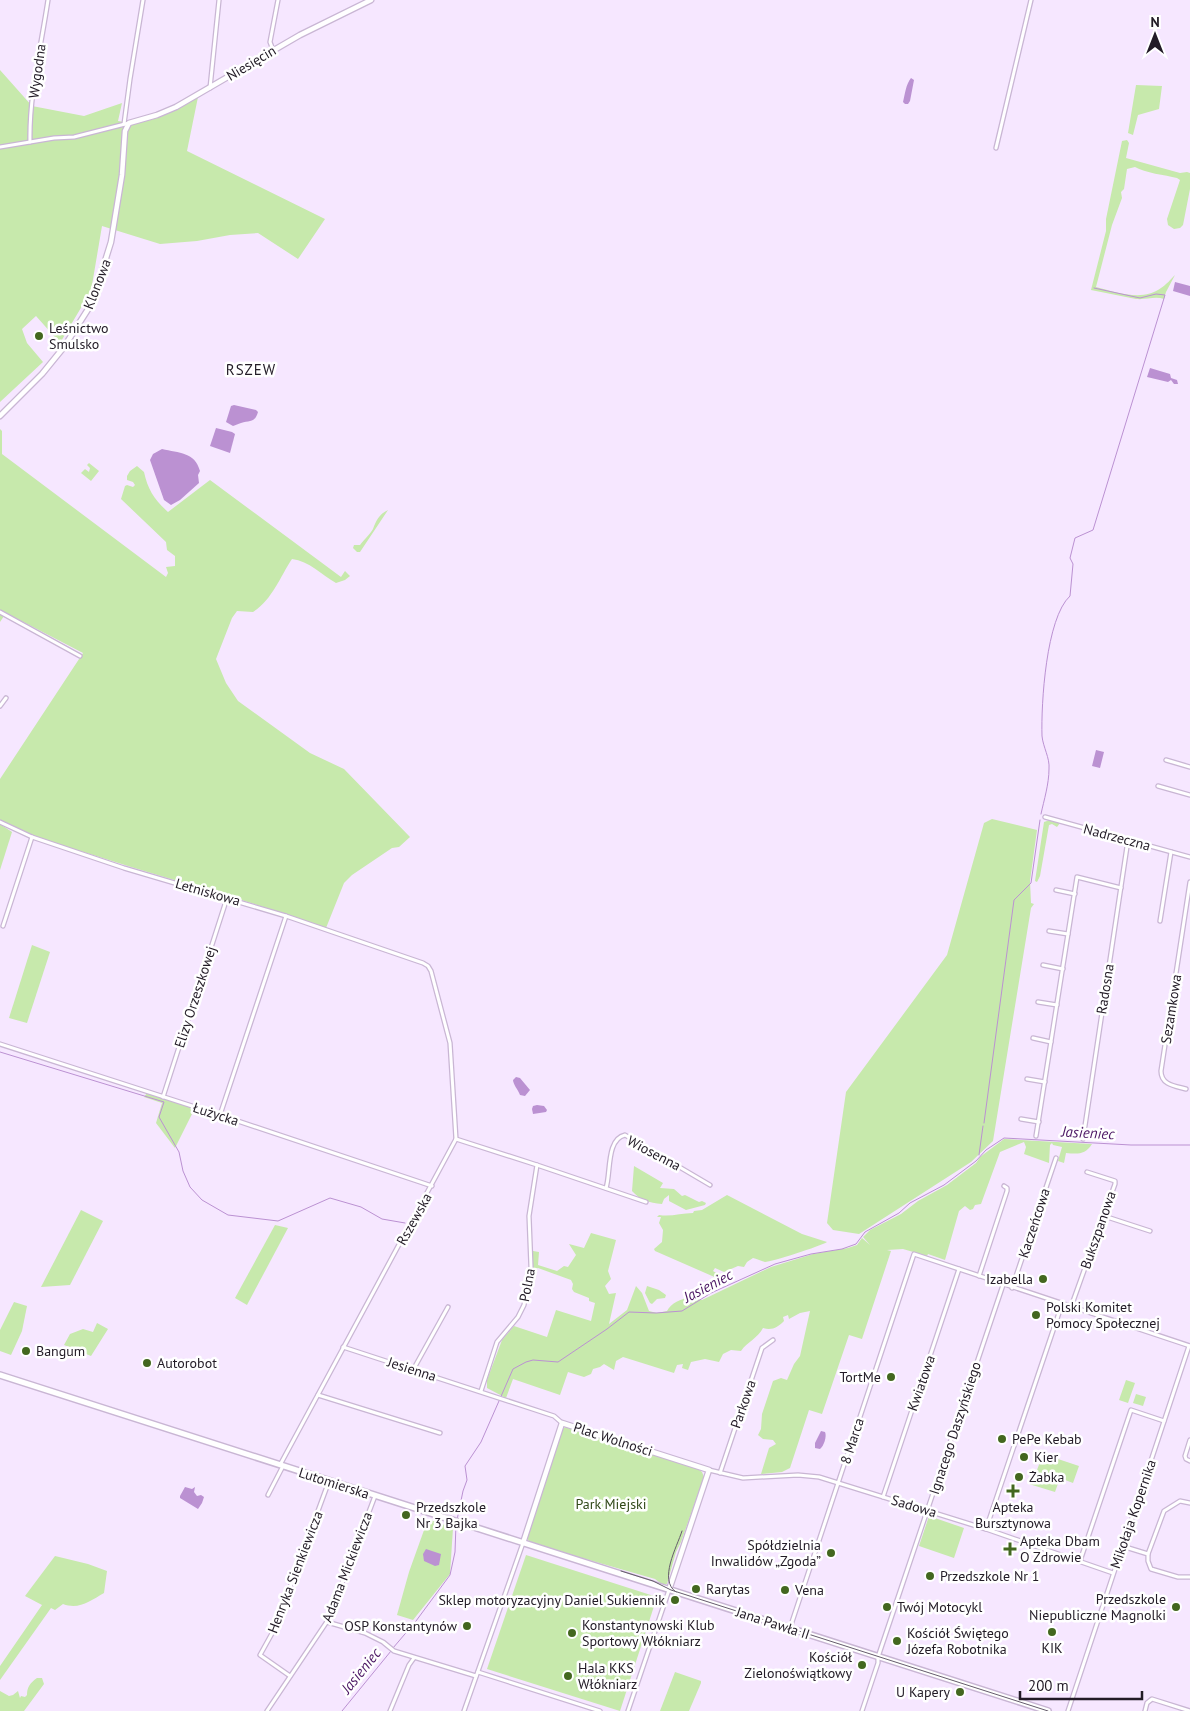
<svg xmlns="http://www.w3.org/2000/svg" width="1190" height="1711" font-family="'PT Sans',sans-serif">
<rect width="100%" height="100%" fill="#f6e7ff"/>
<g fill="#c7e9ac">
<path d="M 0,70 L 32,106 L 84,116 L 122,103 L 118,121 C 149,127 172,112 198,97 L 187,151 L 325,219 L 298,259 L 258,233 L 230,235 L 197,241 L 160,244 L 102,226 L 91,291 L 60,343 L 36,316 L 22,329 L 27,343 L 43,362 L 0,402 Z"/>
<path d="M 1136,85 L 1162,86 L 1159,109 L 1138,115 L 1133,135 L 1128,133 Z"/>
<path d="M 1127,140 L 1129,143 L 1126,158 L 1180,173 L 1187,172 L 1190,173 L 1190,189 L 1183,225 L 1180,228 L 1174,229 L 1168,225 L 1167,219 L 1180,180 L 1177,178 C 1165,175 1145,173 1135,167 L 1127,169 L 1124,189 L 1121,192 L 1122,198 L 1112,225 L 1096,287 C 1115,292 1143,302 1161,288 C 1166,285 1171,279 1175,275 L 1166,292 L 1164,299 C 1155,296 1146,300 1136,299 L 1091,290 L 1106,231 L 1106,219 L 1122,141 Z"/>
<path d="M 0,429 L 2,431 L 2,454 L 166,577 L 168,573 L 166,567 L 175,566 L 175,556 L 167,550 L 166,542 L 121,499 L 125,486 L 127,485 L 133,487 L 135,485 L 133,482 L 127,480 L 127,476 L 130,471 L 137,466 L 144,472 C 148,490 154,499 168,512 L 210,480 L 341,577 L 345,571 L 350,576 L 345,580 L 336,583 C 322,575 309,561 292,559 C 280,577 272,600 253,612 L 237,611 L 232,618 L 216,659 L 226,683 L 238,701 L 310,753 L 344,769 L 410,837 L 399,847 L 392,848 L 352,875 L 344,883 L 326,928 C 249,900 170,880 93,855 C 61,845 28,837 0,820 L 0,779 L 83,653 L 6,613 L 0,622 Z"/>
<path d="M 89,463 L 99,471 L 91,481 L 81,473 L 85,469 L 89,472 L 90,468 L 87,465 Z"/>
<path d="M 388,510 L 360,552 L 357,552 L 353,548 L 354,545 L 360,545 C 364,540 370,534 373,529 C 376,521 379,514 388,510 Z"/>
<path d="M 992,819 L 1037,830 L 1030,881 L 1031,903 L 1034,904 L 1031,908 L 993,1141 L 971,1162 L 859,1234 L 833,1230 L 827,1223 L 846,1092 L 947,955 L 984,823 Z"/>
<path d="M 1050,820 L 1060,823 L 1057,827 L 1052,824 L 1049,825 L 1040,876 L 1037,882 L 1035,881 L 1044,822 Z"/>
<path d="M 0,824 L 12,832 L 0,870 Z"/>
<path d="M 32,945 L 50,952 L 27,1023 L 9,1018 Z"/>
<path d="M 147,1093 L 195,1108 L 175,1148 L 156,1123 L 162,1103 L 144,1097 Z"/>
<path d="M 1004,1139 L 1092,1144 C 1085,1155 1078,1154 1066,1153 L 1064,1163 L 1058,1161 L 1062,1147 L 1053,1145 L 1052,1143 L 1050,1145 L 1049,1163 L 1024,1154 L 1026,1147 L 1024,1142 L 1000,1152 L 981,1204 L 975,1205 L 973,1209 L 970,1210 L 965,1206 L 959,1211 L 945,1260 L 928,1254 L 927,1256 L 903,1249 L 887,1250 L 891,1251 L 862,1339 L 849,1335 L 822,1414 L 809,1410 L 790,1468 L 782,1472 L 761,1474 L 769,1448 L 776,1444 L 773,1440 L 763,1439 L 758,1435 L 761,1429 L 762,1414 L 773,1381 L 781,1378 L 787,1380 L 794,1364 L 800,1356 L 810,1311 L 800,1313 L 789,1319 L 788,1315 L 783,1317 L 784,1321 C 778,1327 772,1331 763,1328 C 758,1338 747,1342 741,1351 L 731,1350 L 723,1354 L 719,1362 L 705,1359 L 691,1362 L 688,1370 L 682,1368 L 683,1364 L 677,1365 L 674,1373 L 623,1357 L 616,1361 L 614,1370 L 604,1364 L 600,1367 L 593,1369 L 591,1374 L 584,1377 L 568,1372 L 560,1395 L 513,1379 L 506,1398 L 487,1388 L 487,1380 L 502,1340 L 514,1326 L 547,1337 L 556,1310 L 591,1321 L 595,1303 L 589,1301 L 589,1298 L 574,1292 L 572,1289 L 573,1284 L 571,1280 L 538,1268 L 535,1269 L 534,1280 L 531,1282 L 533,1251 L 539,1252 L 538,1265 L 557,1271 L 564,1266 L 568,1267 L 576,1255 L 569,1244 L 584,1248 L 591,1233 L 616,1240 L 608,1271 L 611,1279 L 605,1286 L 609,1294 L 616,1293 L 609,1324 L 627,1310 L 636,1286 L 642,1293 L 649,1311 L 657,1313 L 667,1311 C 671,1303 681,1299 690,1297 L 693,1300 L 698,1299 L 702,1300 L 771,1267 L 813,1254 L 848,1248 L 857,1245 L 862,1238 L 870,1245 L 863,1237 L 870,1230 L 901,1214 L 918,1201 L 947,1185 L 976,1163 L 980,1157 Z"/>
<path d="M 634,1166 L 663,1183 L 660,1188 L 674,1189 L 682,1196 L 685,1195 L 699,1202 L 702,1201 L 706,1203 L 705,1205 L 686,1210 L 669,1201 L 669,1195 L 664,1199 L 662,1204 C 649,1203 640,1200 632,1191 Z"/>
<path d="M 727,1195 L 802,1234 L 827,1242 C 821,1246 771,1262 765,1262 C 761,1261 757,1259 753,1258 L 747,1262 L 744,1267 L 738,1266 L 724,1272 L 715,1268 L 713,1271 L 721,1276 L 719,1279 L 655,1251 L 654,1249 L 662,1242 L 663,1230 L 659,1223 L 661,1217 L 657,1217 L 659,1215 C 671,1217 681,1213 693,1213 L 694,1211 L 702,1210 Z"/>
<path d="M 81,1210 L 103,1221 L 70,1285 L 41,1287 Z"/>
<path d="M 275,1225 L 288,1228 L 247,1305 L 235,1298 Z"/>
<path d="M 647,1286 L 659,1290 L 666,1295 L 665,1298 L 657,1299 L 652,1304 L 650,1303 L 645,1293 Z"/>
<path d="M 14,1302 L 27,1306 L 22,1331 L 11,1355 L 0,1351 L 0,1330 Z"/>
<path d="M 97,1323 L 108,1329 L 91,1356 L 64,1345 L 70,1334 L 83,1329 L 93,1332 Z"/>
<path d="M 1126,1380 L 1135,1383 L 1128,1403 L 1119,1400 Z"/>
<path d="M 1136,1394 L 1146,1397 L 1143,1406 L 1133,1403 Z"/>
<path d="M 565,1427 L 698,1469 L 702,1472 L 704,1477 L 681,1542 L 676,1552 L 667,1584 L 663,1585 L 655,1579 L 530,1543 L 527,1538 L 562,1430 Z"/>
<path d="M 1043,1454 L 1079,1466 L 1073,1483 L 1060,1478 L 1055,1492 L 1029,1484 L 1034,1470 L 1037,1470 Z"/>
<path d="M 929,1516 L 964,1528 L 954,1558 L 919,1546 Z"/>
<path d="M 428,1519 L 453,1528 L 450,1574 L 413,1620 L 397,1615 L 409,1572 Z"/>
<path d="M 526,1555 L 657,1597 L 620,1711 L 487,1669 Z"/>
<path d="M 55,1556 L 88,1564 L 107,1571 L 104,1593 C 90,1601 79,1610 63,1604 L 55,1610 L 51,1608 L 0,1680 L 0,1666 L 42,1605 L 25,1596 Z"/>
<path d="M 675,1672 L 701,1681 L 701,1683 L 689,1711 L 660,1711 Z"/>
<path d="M 37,1678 L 42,1678 L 44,1684 L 24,1711 L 0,1711 L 0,1691 L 9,1696 L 13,1695 L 18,1691 L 20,1698 L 21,1696 L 25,1697 L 27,1695 C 27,1687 30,1683 37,1678 Z"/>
</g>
<g fill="#bb91d2">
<path d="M 911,78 L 914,80 L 910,101 L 908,104 L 905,104 L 903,102 C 905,94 906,84 911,78 Z"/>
<path d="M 1175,282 L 1190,286 L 1190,296 L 1173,291 Z"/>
<path d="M 1150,368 L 1170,374 L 1171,378 L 1177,380 L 1178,384 L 1174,384 L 1171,380 L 1168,382 L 1147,377 Z"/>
<path d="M 234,405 L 256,410 L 258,412 C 255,423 250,420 241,423 C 238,424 236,425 233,426 L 226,422 L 231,406 Z"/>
<path d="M 216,428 L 232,432 L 235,434 L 230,453 L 210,446 Z"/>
<path d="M 162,449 C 179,453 195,452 200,471 L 198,475 L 199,483 L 180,500 L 171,505 L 164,500 L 150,460 L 153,454 Z"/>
<path d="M 1096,750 L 1104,752 L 1100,768 L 1092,766 Z"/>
<path d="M 516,1077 L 520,1078 L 530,1090 L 525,1096 L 520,1095 C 518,1090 513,1084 513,1080 Z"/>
<path d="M 537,1105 L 544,1106 L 547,1110 L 546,1112 L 533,1114 L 532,1109 L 533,1106 Z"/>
<path d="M 821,1431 L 825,1432 C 827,1436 824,1446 820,1449 L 815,1448 L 815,1443 Z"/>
<path d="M 185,1487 L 192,1489 L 195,1487 L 194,1492 L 197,1496 L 201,1495 L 204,1497 L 202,1503 L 198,1509 L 180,1498 L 180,1496 Z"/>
<path d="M 426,1549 L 441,1554 L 439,1565 L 435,1566 L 424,1561 L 423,1554 Z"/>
</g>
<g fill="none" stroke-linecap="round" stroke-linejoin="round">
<g stroke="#bb91d2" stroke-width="1">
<path d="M 1041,814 C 1044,800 1049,784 1049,769 C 1050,758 1043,747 1042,736 C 1041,704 1046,618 1070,596 L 1073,564 L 1070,558 L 1075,538 L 1093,530 L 1165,295 L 1156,294 L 1140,298 L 1094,288"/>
<path d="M 0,1052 L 164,1102 L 159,1117 L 179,1152 L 183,1171 L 190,1187 L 202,1200 L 228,1215 L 278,1221 L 330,1198 L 361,1207 L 382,1219 L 405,1223"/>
<path d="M 984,1123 L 1014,900 L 1031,883 L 1040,820"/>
<path d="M 979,1155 L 983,1126"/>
<path d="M 457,1520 L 463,1491 L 467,1480 L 465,1466 L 481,1442 L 513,1369 L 526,1362 L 533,1360 L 558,1362 L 607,1329 L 629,1312 L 656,1313 L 682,1311 L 711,1293 L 775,1264 L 811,1254 L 842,1249 L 856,1244 L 865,1232 L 899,1213 L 910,1203 L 944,1185 L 976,1161 L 986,1150 L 1004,1138 L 1131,1145 L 1190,1145"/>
<path d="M 393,1648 L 416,1621 L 450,1575 L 455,1552 L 456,1524"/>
<path d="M 342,1711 L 391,1651"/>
</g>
<g stroke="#c9b6d4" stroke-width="5.5">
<g id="minor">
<path d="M 273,50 L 270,42 L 278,0"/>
<path d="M 210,88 L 219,0"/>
<path d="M 124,124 L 130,79 L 143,0"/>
<path d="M 30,142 C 29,95 41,47 48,0"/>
<path d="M 0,147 L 54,138 L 74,137 L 129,123"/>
<path d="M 996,148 L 1031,0"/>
<path d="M 0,612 L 80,656"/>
<path d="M 0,706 L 6,698"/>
<path d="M 1166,760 L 1190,767"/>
<path d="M 1158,786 L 1190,795"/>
<path d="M 1045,817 L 1190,857"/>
<path d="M 0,822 L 32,837 L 124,868 L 286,916 L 423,963 L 428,966 L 431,971 L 450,1043 L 456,1139 L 280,1465"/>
<path d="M 1056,890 L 1075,894"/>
<path d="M 1160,921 L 1171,852"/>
<path d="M 3,926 L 32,837"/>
<path d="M 1049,931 L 1068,934"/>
<path d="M 1043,965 L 1063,969"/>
<path d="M 1038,1002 L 1057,1005"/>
<path d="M 1033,1038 L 1051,1042"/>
<path d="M 0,1044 L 220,1115 L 432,1186"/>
<path d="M 1027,1079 L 1045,1082"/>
<path d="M 1186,1089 C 1175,1086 1161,1085 1161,1071 L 1190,882"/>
<path d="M 163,1097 L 227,898"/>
<path d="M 220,1115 L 286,916"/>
<path d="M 1021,1119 L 1039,1122"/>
<path d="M 1036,1136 L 1077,877 L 1121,888"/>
<path d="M 456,1139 L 537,1165 L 529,1216 L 531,1267 L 524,1305 L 518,1317 L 497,1342 L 481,1391"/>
<path d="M 1083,1139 L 1128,840"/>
<path d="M 537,1165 L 646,1202"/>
<path d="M 606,1188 C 611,1174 606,1139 625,1135 L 710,1185"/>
<path d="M 1104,1216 L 1150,1231"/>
<path d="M 979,1276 L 1007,1191 L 1007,1188 L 1004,1186"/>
<path d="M 1012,1288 L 1056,1158"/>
<path d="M 1071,1307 L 1115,1184 L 1115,1181 L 1112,1180 L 1087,1172"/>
<path d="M 343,1347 L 554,1416 L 562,1423"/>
<path d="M 413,1370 L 448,1307"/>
<path d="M 318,1395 L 440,1433"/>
<path d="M 1190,1440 L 1185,1456 L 1186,1459 L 1190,1461"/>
<path d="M 709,1470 L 743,1478 L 798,1475 L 819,1477 L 986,1529 L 1113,1573"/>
<path d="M 720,1473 L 762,1348 L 773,1340"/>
<path d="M 268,1495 L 283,1466"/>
<path d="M 883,1497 L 959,1269"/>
<path d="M 986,1529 L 1062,1304"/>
<path d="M 1122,1546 L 1148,1554 L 1148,1561 L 1151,1569 L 1178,1577 L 1190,1577"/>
<path d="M 1148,1554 L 1164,1511 L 1180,1501 L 1190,1503"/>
<path d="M 1080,1561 L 1131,1410 L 1164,1421"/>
<path d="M 327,1622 L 365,1633 L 383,1642 L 394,1651 L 476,1676"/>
<path d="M 790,1628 L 914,1254 L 1190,1346"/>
<path d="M 478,1672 L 600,1711"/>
<path d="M 290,1676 L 260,1655 L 275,1628 L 329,1481"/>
<path d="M 267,1711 L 328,1620 L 375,1496"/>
<path d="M 390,1711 L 409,1665 L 414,1658"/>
<path d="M 464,1711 L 523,1543"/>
<path d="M 628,1711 L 669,1590"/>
<path d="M 862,1711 L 878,1663 L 878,1657 L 1003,1285"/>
<path d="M 1068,1711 L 1189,1346"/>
<path d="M 1145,1711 L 1147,1703 L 1152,1699 L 1190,1711"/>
</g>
</g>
<g stroke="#c9b6d4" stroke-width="7">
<g id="tertiary">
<path d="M 0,416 L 42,374 L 64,347 L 92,303 L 111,242 L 122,175 L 125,131 L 129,123 L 157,115 L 176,107 L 300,35 L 371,0"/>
<path d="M 523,1543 L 562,1423 L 709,1470 L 669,1590"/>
</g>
</g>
<g stroke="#c9b6d4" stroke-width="8">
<path id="secondary" d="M 0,1375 L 1048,1711"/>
</g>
<use href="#minor" stroke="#fff" stroke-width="3"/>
<use href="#tertiary" stroke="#fff" stroke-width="4.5"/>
<use href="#secondary" stroke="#fff" stroke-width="5"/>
<g stroke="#655c6b" stroke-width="1">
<path d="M 621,1571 L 653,1581 L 671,1590 L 1048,1711"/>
<path d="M 676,1592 C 658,1580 677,1547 682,1531"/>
</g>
</g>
<g fill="#43671f" stroke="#fff" stroke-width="2">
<circle cx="39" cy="336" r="5"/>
<circle cx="1043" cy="1279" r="5"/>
<circle cx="1036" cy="1315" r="5"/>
<circle cx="26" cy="1351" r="5"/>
<circle cx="147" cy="1363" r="5"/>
<circle cx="891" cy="1377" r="5"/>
<circle cx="1002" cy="1439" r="5"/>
<circle cx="1024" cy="1457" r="5"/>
<circle cx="1019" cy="1477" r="5"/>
<path d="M1010.5 1483.5h5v5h5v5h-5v5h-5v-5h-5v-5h5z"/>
<circle cx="406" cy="1515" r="5"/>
<path d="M1007.5 1541.5h5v5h5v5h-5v5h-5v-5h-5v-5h5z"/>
<circle cx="831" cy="1553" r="5"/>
<circle cx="930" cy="1576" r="5"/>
<circle cx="696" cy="1589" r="5"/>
<circle cx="785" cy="1590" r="5"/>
<circle cx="675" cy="1600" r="5"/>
<circle cx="887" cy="1607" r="5"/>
<circle cx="1176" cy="1607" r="5"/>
<circle cx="467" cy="1626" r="5"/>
<circle cx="1052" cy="1632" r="5"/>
<circle cx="572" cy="1633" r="5"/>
<circle cx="897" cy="1641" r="5"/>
<circle cx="862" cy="1665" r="5"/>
<circle cx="568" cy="1676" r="5"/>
<circle cx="960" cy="1692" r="5"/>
</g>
<g text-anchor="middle" stroke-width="5" stroke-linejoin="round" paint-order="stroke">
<g font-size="14" fill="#221b26" stroke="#fff">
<text transform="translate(251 63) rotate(-31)" y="5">Niesięcin</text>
<text transform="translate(37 71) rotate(-82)" y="5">Wygodna</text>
<text transform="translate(97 284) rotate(-69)" y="5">Klonowa</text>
<text transform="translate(1117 837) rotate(15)" y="5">Nadrzeczna</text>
<text transform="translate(208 892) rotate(16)" y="5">Letniskowa</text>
<text transform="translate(1105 989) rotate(-81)" y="5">Radosna</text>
<text transform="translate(195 997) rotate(-72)" y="5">Elizy Orzeszkowej</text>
<text transform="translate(1171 1009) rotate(-81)" y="5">Sezamkowa</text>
<text transform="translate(216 1114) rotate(18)" y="5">Łużycka</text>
<text transform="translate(654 1153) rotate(28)" y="5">Wiosenna</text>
<text transform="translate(414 1219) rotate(-61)" y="5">Rszewska</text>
<text transform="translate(1034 1223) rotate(-72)" y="5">Kaczeńcowa</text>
<text transform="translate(1098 1230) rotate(-71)" y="5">Bukszpanowa</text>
<text transform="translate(527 1285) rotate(-79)" y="5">Polna</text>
<text transform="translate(412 1369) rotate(18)" y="5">Jesienna</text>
<text transform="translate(921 1383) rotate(-71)" y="5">Kwiatowa</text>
<text transform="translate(743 1404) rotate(-71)" y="5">Parkowa</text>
<text transform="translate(955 1428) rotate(-72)" y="5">Ignacego Daszyńskiego</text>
<text transform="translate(613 1439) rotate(18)" y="5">Plac Wolności</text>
<text transform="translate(852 1441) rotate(-72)" y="5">8 Marca</text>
<text transform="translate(334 1483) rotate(18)" y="5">Lutomierska</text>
<text transform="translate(914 1506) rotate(17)" y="5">Sadowa</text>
<text transform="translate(1133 1514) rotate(-71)" y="5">Mikołaja Kopernika</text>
<text transform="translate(347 1567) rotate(-69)" y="5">Adama Mickiewicza</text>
<text transform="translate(295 1572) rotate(-69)" y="5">Henryka Sienkiewicza</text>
<text transform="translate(773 1623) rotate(18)" y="5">Jana Pawła II</text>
</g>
<g font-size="14" fill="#221b26" stroke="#fff" text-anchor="start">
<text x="49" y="333">Leśnictwo<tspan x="49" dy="16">Smulsko</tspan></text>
<text x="1033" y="1284" text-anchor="end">Izabella</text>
<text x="1046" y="1312">Polski Komitet<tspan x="1046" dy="16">Pomocy Społecznej</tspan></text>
<text x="36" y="1356">Bangum</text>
<text x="157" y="1368">Autorobot</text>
<text x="881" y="1382" text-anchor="end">TortMe</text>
<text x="1012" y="1444">PePe Kebab</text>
<text x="1034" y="1462">Kier</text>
<text x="1029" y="1482">Żabka</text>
<text x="416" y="1512">Przedszkole<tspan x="416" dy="16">Nr 3 Bajka</tspan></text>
<text x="1013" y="1512" text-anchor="middle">Apteka<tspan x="1013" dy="16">Bursztynowa</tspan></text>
<text x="1020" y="1546">Apteka Dbam<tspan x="1020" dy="16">O Zdrowie</tspan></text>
<text x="821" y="1550" text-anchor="end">Spółdzielnia<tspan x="821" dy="16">Inwalidów „Zgoda”</tspan></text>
<text x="940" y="1581">Przedszkole Nr 1</text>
<text x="706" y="1594">Rarytas</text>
<text x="795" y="1595">Vena</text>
<text x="1166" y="1604" text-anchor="end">Przedszkole<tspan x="1166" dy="16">Niepubliczne Magnolki</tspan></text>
<text x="665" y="1605" text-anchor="end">Sklep motoryzacyjny Daniel Sukiennik</text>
<text x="897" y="1612">Twój Motocykl</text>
<text x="582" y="1630">Konstantynowski Klub<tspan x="582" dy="16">Sportowy Włókniarz</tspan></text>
<text x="457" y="1631" text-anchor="end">OSP Konstantynów</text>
<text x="907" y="1638">Kościół Świętego<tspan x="907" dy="16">Józefa Robotnika</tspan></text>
<text x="1052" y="1653" text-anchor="middle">KIK</text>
<text x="852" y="1662" text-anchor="end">Kościół<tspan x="852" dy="16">Zielonoświątkowy</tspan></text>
<text x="578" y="1673">Hala KKS<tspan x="578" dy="16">Włókniarz</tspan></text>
<text x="950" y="1697" text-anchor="end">U Kapery</text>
</g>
<g font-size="14" fill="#304818" stroke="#fff">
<text x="611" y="1509">Park Miejski</text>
</g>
<g font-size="15" letter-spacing="1" fill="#221b26" stroke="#fff">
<text x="251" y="375">RSZEW</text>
</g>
<g font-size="15" font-style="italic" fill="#4c1764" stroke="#fff">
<text transform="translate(1088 1133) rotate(3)" y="5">Jasieniec</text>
<text transform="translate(708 1286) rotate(-28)" y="5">Jasieniec</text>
<text transform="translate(361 1671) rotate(-51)" y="5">Jasieniec</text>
</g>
</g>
<g transform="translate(1155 35)" stroke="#ffffff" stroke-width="4" paint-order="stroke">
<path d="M0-4L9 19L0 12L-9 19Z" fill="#221b26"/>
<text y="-8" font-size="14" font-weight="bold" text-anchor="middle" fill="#221b26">N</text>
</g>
<path d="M1020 1691v8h122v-8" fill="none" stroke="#221b26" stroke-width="2.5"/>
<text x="1028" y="1691" font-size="15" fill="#221b26" stroke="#ffffff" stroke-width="4" paint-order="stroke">200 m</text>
</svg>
